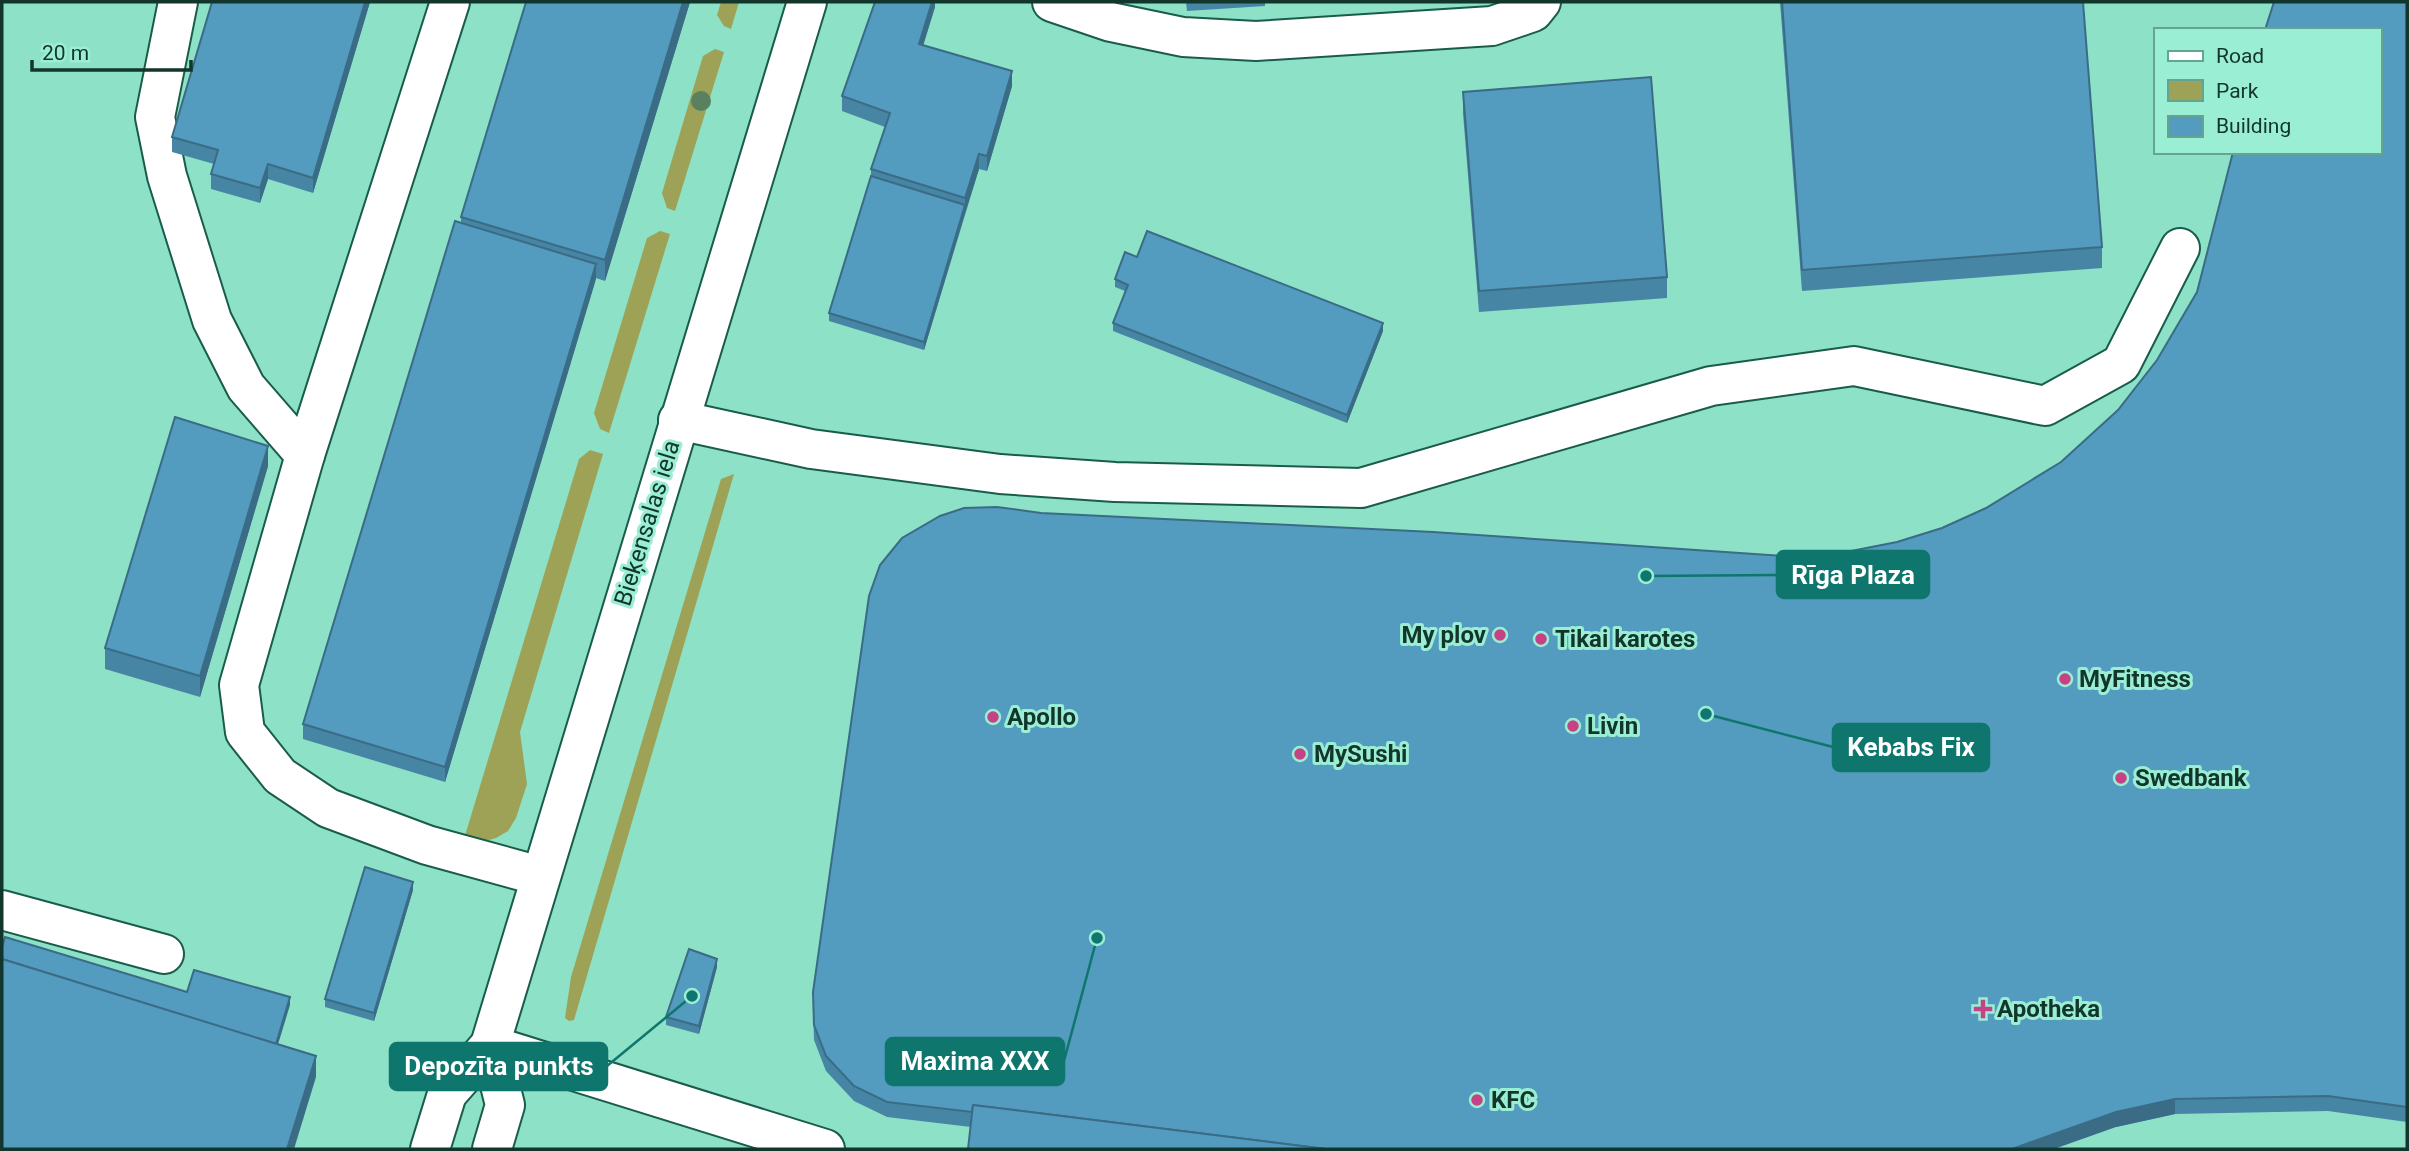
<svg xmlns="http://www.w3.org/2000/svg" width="2409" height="1151" font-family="Roboto,sans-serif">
<rect width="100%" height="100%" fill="#8de1c6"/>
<g fill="#9da256">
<path d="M 721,2 L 739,2 L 731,29 L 724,26 L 717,15 Z"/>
<path d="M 715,49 L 724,52 L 675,211 L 667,208 L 662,193 L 703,56 Z"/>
<path d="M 660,231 L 670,234 L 609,433 L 600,429 L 594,413 L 647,238 Z"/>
<path d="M 590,450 L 603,454 L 520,732 L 527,784 L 516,818 L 508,831 L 496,838 L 482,842 L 464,839 L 579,459 Z"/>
<path d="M 734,474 L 574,1020 L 569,1021 L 565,1018 L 571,977 L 721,479 Z"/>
</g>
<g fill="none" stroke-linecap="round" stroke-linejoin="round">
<g stroke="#1a5c4b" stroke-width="42">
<g id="minor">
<path d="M 178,2 L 155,117 L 167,176 L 212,320 L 246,387 L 305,455"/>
<path d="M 450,2 L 305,455 L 239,685 L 245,732 L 280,776 L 328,808 L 427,845 L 540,876"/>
<path d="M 1052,2 L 1111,22 L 1183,37 L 1256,41 L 1492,26 L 1533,12 L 1541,2"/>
<path d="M 678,420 L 811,449 L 1000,474 L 1115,482 L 1361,488 L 1711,386 L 1854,366 L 2045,406 L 2121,364 L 2180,248"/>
<path d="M 2,910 L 164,954"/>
<path d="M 490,1045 L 825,1149"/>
<path d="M 490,1045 L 505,1105 L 492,1149"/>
<path d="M 430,1149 L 447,1094 L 490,1045 L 807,2"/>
</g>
</g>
<use href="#minor" stroke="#fff" stroke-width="38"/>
</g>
<circle fill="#5a815f" cx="701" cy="101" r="10"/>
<g fill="#4785a4">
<path d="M 370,2 L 313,193 L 268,179 L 260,203 L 211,189 L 211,174 L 214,164 L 172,152 L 172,137 Z"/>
<path d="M 526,2 L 690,2 L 605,281 L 596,278 L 445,782 L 303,739 L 303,724 L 461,223 L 461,217 Z"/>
<path d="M 935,2 L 935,7 L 923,45 L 1012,86 L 987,171 L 979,169 L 924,350 L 829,321 L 829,313 L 871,176 L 871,169 L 885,127 L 842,111 L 842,96 Z"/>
<path d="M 1186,2 L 1265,2 L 1265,6 L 1187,11 Z"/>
<path d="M 1780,2 L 2083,2 L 2102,247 L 2102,268 L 1802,291 Z"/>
<path d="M 2407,2 L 2407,1122 L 2328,1111 L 2175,1114 L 2116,1127 L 971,1127 L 887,1117 L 854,1101 L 826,1071 L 814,1040 L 813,1007 L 1041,513 L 1785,556 L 1846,552 L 1897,542 L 1942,528 L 1986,508 L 2061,462 L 2118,410 L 2157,360 Z"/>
<path d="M 1463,92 L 1667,277 L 1667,298 L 1479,312 L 1463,113 Z"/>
<path d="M 1137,257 L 1383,331 L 1347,423 L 1113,331 L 1113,323 L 1125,291 L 1115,287 L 1115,279 Z"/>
<path d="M 268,466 L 200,697 L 105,669 L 105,648 Z"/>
<path d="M 413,890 L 374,1021 L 325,1007 L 325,999 Z"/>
<path d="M 717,967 L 699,1034 L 666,1025 L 666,1017 Z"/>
</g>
<g fill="#3a6c86">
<path d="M 365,2 L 370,2 L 313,193 L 313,178 Z"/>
<path d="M 683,2 L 690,2 L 605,281 L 605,260 Z"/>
<path d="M 932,2 L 935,2 L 935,7 L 919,59 L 919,44 Z"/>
<path d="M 1012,71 L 1012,86 L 987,171 L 987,156 Z"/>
<path d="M 979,154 L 979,169 L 965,213 L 965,198 Z"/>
<path d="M 268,164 L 268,179 L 260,203 L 260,188 Z"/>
<path d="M 965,205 L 965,213 L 924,350 L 924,342 Z"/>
<path d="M 596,264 L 596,279 L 445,782 L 445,767 Z"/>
<path d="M 1383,323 L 1383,331 L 1347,423 L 1347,415 Z"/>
<path d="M 268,446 L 268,466 L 200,697 L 200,676 Z"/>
<path d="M 413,882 L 413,890 L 374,1021 L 374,1013 Z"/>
<path d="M 717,959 L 717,967 L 699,1034 L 699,1026 Z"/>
<path d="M 290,997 L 290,1005 L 272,1064 L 272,1056 Z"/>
<path d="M 316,1056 L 316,1077 L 294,1149 L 287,1149 Z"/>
<path d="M 2175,1099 L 2175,1114 L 2116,1127 L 2054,1149 L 2012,1149 L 2116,1112 Z"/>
</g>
<g fill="#539bbf" stroke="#3a6c86" stroke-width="2">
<path d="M 212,2 L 365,2 L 313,178 L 268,164 L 260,188 L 211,174 L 218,150 L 172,137 Z"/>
<path d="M 526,2 L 683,2 L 605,260 L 461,217 Z"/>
<path d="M 875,2 L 932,2 L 919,44 L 1012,71 L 987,156 L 979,154 L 965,198 L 871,169 L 890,113 L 842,96 Z"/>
<path d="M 1782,2 L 2083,2 L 2102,247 L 1802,270 Z"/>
<path d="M 2274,2 L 2407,2 L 2407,1107 L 2328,1096 L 2175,1099 L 2116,1112 L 2012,1149 L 1326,1149 L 973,1105 L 972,1112 L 887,1102 L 854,1086 L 826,1056 L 814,1025 L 813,992 L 869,596 L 880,565 L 902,538 L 940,516 L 964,508 L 997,507 L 1041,513 L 1433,532 L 1785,556 L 1846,552 L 1897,542 L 1942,528 L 1986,508 L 2061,462 L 2118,410 L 2157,360 L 2197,292 L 2233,152 L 2379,152 L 2379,30 L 2265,30 Z"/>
<path d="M 1651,77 L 1667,277 L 1479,291 L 1463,92 Z"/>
<path d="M 871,176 L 965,205 L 924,342 L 829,313 Z"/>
<path d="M 455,221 L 596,264 L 445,767 L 303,724 Z"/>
<path d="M 1147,231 L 1383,323 L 1347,415 L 1113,323 L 1128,285 L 1115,279 L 1125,252 L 1137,257 Z"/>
<path d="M 175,417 L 268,446 L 200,676 L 105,648 Z"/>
<path d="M 365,867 L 413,882 L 374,1013 L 325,999 Z"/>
<path d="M 5,937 L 187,992 L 194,970 L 290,997 L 276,1044 L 2,959 L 2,947 Z"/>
<path d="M 689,949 L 717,959 L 699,1026 L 666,1017 Z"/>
<path d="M 2,959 L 316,1056 L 287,1149 L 2,1149 Z"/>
<path d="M 973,1105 L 1326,1149 L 968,1149 Z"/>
</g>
<g fill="#c64286" stroke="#9aeed3" stroke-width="2.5">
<circle cx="1500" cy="635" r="7"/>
<circle cx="1541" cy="639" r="7"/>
<circle cx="2065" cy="679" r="7"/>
<circle cx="993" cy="717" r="7"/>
<circle cx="1573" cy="726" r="7"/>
<circle cx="1300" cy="754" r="7"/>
<circle cx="2121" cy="778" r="7"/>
<path d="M1979.5 998.5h7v7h7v7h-7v7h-7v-7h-7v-7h7z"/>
<circle cx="1477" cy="1100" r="7"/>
</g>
<g text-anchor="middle" stroke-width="6" stroke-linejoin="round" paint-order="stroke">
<g font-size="24" fill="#12362c" stroke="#9aeed3">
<text transform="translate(647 523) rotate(-73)" y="8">Bieķensalas iela</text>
</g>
<g font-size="24" font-weight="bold" fill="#12362c" stroke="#9aeed3" text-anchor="start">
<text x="1486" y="643" text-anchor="end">My plov</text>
<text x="1555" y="647">Tikai karotes</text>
<text x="2079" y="687">MyFitness</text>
<text x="1007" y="725">Apollo</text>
<text x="1587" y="734">Livin</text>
<text x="1314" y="762">MySushi</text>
<text x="2135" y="786">Swedbank</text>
<text x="1997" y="1017">Apotheka</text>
<text x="1491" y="1108">KFC</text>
</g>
</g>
<path fill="none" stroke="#0f766e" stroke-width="2.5" d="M1646 576L1777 575M1706 714L1833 747M1097 938L1064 1061M692 996L607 1066"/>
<g fill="#0f766e" stroke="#9aeed3" stroke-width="2.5">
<circle cx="1646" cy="576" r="7"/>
<circle cx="1706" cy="714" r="7"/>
<circle cx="1097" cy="938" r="7"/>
<circle cx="692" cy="996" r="7"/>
</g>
<g fill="#0f766e" stroke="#0f766e" stroke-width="2.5">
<rect x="1777" y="551" width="152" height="47" rx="7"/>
<rect x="1833" y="724" width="156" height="47" rx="7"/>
<rect x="886" y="1038" width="178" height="47" rx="7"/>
<rect x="390" y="1043" width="217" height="47" rx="7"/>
</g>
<g font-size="26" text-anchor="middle" font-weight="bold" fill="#fff">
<text x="1853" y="584">Rīga Plaza</text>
<text x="1911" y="756">Kebabs Fix</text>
<text x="975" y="1070">Maxima XXX</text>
<text x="499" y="1075">Depozīta punkts</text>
</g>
<rect width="2409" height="1151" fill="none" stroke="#12362c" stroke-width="7"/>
<rect x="2154" y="28" width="228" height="126" fill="#9aeed3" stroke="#64a490" stroke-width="2"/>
<rect x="2168" y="51" width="35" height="10" fill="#ffffff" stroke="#64a490" stroke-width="2"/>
<text x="2216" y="63" font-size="21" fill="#12362c">Road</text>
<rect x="2168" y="80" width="35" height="21" fill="#9da256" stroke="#64a490" stroke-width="2"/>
<text x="2216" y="98" font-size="21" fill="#12362c">Park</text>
<rect x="2168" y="116" width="35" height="21" fill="#539bbf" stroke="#64a490" stroke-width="2"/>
<text x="2216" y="133" font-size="21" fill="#12362c">Building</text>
<path d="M32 60v10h159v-10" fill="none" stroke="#12362c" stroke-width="3.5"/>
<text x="42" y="60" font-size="21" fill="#12362c" stroke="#9aeed3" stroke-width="5" paint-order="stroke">20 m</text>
</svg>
